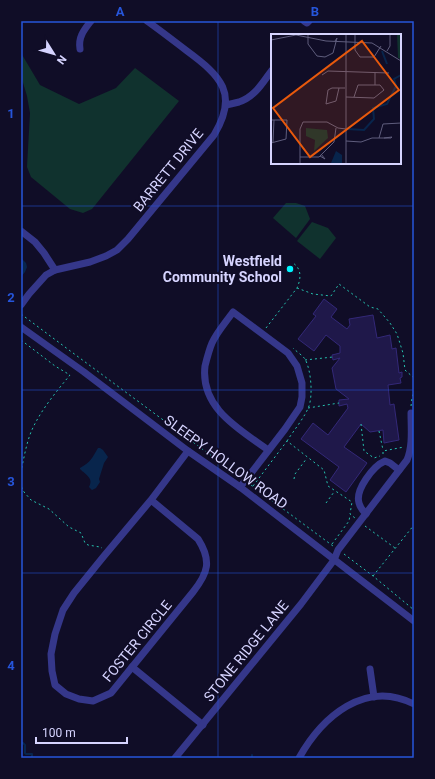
<svg xmlns="http://www.w3.org/2000/svg" width="435" height="779" viewBox="0 0 435 779" font-family="Roboto,sans-serif">
<style>
.green{fill:#10322e}
.water{fill:#08254c}
.lines{fill:none;stroke-linecap:round;stroke-linejoin:round}
.stream{stroke:#08254c;stroke-width:2}
.building{fill:#1f184a;stroke:#332878}
.path{stroke:#25c1ae;stroke-width:1;stroke-dasharray:2 3;stroke-linecap:butt}
.minor{stroke:#35378a;stroke-width:7}
.grid{fill:none;stroke:#2655da;stroke-width:1;stroke-opacity:0.55}
.poi-dot{fill:#00f5ff;stroke:#100d27;stroke-width:1.5}
.labels{text-anchor:middle;dominant-baseline:central;stroke-width:4;stroke-linejoin:round;paint-order:stroke}
.street-label{font-size:14px;fill:#d6d4ff;stroke:#100d27}
.poi-label{font-size:14px;font-weight:bold;fill:#d6d4ff;stroke:#100d27;text-anchor:end}
.inset-river{fill:none;stroke:#08254c;stroke-width:2}
.inset-road{fill:none;stroke:#5f5d7d;stroke-width:1}
.view{fill:#e8590c;fill-opacity:0.15;stroke:#e8590c;stroke-width:2}
.inset-edge{fill:none;stroke:#d6d4ff;stroke-width:2}
.neatline{fill:none;stroke:#2655da;stroke-width:1.5}
.grid-label{font-size:13px;text-anchor:middle;font-weight:bold;fill:#2655da}
</style>
<rect width="100%" height="100%" fill="#100d27"/>
<g class="green">
<path d="M21 53 40 85 79 104 116 88 135 68 179 101 92 209 83 213 70 209 31 177 27 167 30 113 27 96 21 76Z"/>
<path d="M286 203H296L305 206 310 219 296 238 273 218Z"/>
<path d="M312 222 328 228 336 238 320 259 297 241Z"/>
</g>
<g class="water">
<path d="M21 258 26 263 27 267 25 272 21 277Z"/>
<path d="M98 448H100L103 450 108 457 104 463 99 479 100 482 96 488 92 490 89 487C94 478 86 475 80 469V468C91 462 92 458 98 448Z"/>
</g>
<g class="lines">
<g class="stream">
<path d="M21 743H23L25 745V753L26 754H32V758"/>
<path d="M252 758V755"/>
</g>
</g>
<path class="building" d="M324 299 337 309 331 317 347 329 350 325 349 319 373 315 377 338 390 335 392 349 396 348 399 373 402 372V377L400 378 401 383 388 385 390 405 394 404 399 440 384 443 383 430 370 432 361 424 344 447 367 463 346 492 330 480 339 467 301 439 313 423 328 435 348 408 347 404 339 406V400L349 399 336 389 332 368 340 358 333 360 332 355 340 353V346L326 335 314 351 298 339 316 316 313 314Z"/>
<g class="lines">
<g class="path">
<path d="M297 288 313 294 331 296 339 284 370 307 378 309 390 323 397 334 403 353 405 370 414 378"/>
<path d="M21 314 69 350 240 477"/>
<path d="M266 328 297 288C301 279 302 269 293 263"/>
<path d="M21 340 55 366 70 375C56 392 40 411 31 432 26 445 24 458 21 471"/>
<path d="M305 360 333 357"/>
<path d="M411 406 412 398 414 392"/>
<path d="M308 408 339 403"/>
<path d="M361 424 364 451 374 458 380 456"/>
<path d="M379 431 383 450"/>
<path d="M287 441C294 430 305 417 309 406 313 394 311 370 305 359 302 355 297 352 293 348"/>
<path d="M383 454V451L404 447"/>
<path d="M294 479 295 474 307 458"/>
<path d="M21 482V486L24 492 31 500 49 509 69 527 81 533 85 543 88 545 100 547 102 548"/>
<path d="M251 485 333 546"/>
<path d="M253 486 287 441 324 470 328 486 352 502 350 514 355 518"/>
<path d="M326 503 334 492"/>
<path d="M365 526 395 548"/>
<path d="M332 544 349 521 350 515"/>
<path d="M344 554 373 576 414 610"/>
<path d="M373 576 414 525"/>
</g>
<g class="minor">
<path d="M304 21 307 23 309 21"/>
<path d="M80 49C78 37 84 30 91 21"/>
<path d="M226 105C231 104 235 103 239 102 255 97 263 82 272 70"/>
<path d="M21 231 35 242 44 253 55 270"/>
<path d="M21 305 29 294 46 275 55 270 90 262 106 256 117 250 128 239 214 135C239 94 221 76 187 51 174 41 161 31 147 21"/>
<path d="M21 327 84 372 188 451 240 487 414 621"/>
<path d="M240 487 245 481 285 429 300 407 302 397V383L297 366 288 353 233 312C226 322 217 332 212 343 209 350 207 358 205 366 200 408 239 429 268 450"/>
<path d="M151 500 198 539C212 561 208 573 193 592L111 693 93 701 79 699 66 694 55 685 52 671 51 654 55 634 63 610 74 593 104 556 151 500 188 451"/>
<path d="M366 514C363 511 360 507 359 503 355 490 373 466 385 461L390 463 399 470"/>
<path d="M132 667 203 725"/>
<path d="M370 669 374 697"/>
<path d="M175 758 301 604 334 560 338 550 407 460C413 446 411 428 411 413"/>
<path d="M299 758C322 717 365 679 414 704"/>
</g>
</g>
<path class="grid" d="M218 21V758M21 206H414M21 390H414M21 573H414"/>
<circle class="poi-dot" cx="290" cy="269" r="4"/>
<g class="labels">
<g class="street-label">
<text transform="translate(168 170) rotate(-51)">BARRETT DRIVE</text>
<text transform="translate(226 462) rotate(36)">SLEEPY HOLLOW ROAD</text>
<text transform="translate(137 641) rotate(-51)">FOSTER CIRCLE</text>
<text transform="translate(246 651) rotate(-51)">STONE RIDGE LANE</text>
</g>
<g class="poi-label">
<text x="282" y="261">Westfield<tspan x="282" dy="16">Community School</tspan></text>
</g>
</g>
<g transform="translate(271 34)">
<rect width="130" height="130" fill="#100d27"/>
<path d="M126 0H130V25L127 24ZM35 94 56 96 57 104 43 117 44 106 35 102Z" fill="#10322e"/>
<path d="M65 117 71 121V130L60 129Z" fill="#08254c"/>
<path class="inset-river" d="M111 17 116 30M76 95 93 96 103 85 102 74 116 70 125 52 123 45 130 41"/>
<path class="inset-road" d="M37 0V10L46 22 54 23 62 19 66 4 64 7M75 0V130M84 0V16L89 23H103L110 12M0 6 25 1 55 7 101 9 130 27M116 17 119 12V0M51 41 57 37 118 39M104 51V38M68 54 65 67 55 70 57 56 61 54H74M75 63 103 64 113 56 109 51H87L83 63M0 86H16L15 105 0 109M108 104 112 90 130 89M75 107 90 108 101 104H120L121 103 113 104M2 108 3 86M49 122 54 125 50 120M29 123H48L63 108 65 94M29 130V95L32 88H56L67 94 75 95"/>
<path class="view" d="M91 7 128 56 39 123 2 74Z"/>
<rect width="130" height="130" class="inset-edge"/>
</g>
<rect width="435" height="779" fill="none" stroke="#100d27" stroke-width="44"/>
<g transform="translate(54 54) rotate(127)" stroke="#100d27" stroke-width="3" paint-order="stroke">
<path d="M0-3L7 15L0 10L-7 15Z" fill="#d6d4ff"/>
<text y="-6" font-size="11" font-weight="bold" text-anchor="middle" fill="#d6d4ff">N</text>
</g>
<path d="M36 737v6h91v-6" fill="none" stroke="#d6d4ff" stroke-width="2"/>
<text x="42" y="737" font-size="12" fill="#d6d4ff" stroke="#100d27" stroke-width="3" paint-order="stroke">100 m</text>
<rect x="22" y="22" width="391" height="735" class="neatline"/>
<g class="grid-label">
<text x="120" y="16">A</text>
<text x="315" y="16">B</text>
<text x="11" y="118">1</text>
<text x="11" y="302">2</text>
<text x="11" y="486">3</text>
<text x="11" y="670">4</text>
</g>
</svg>
